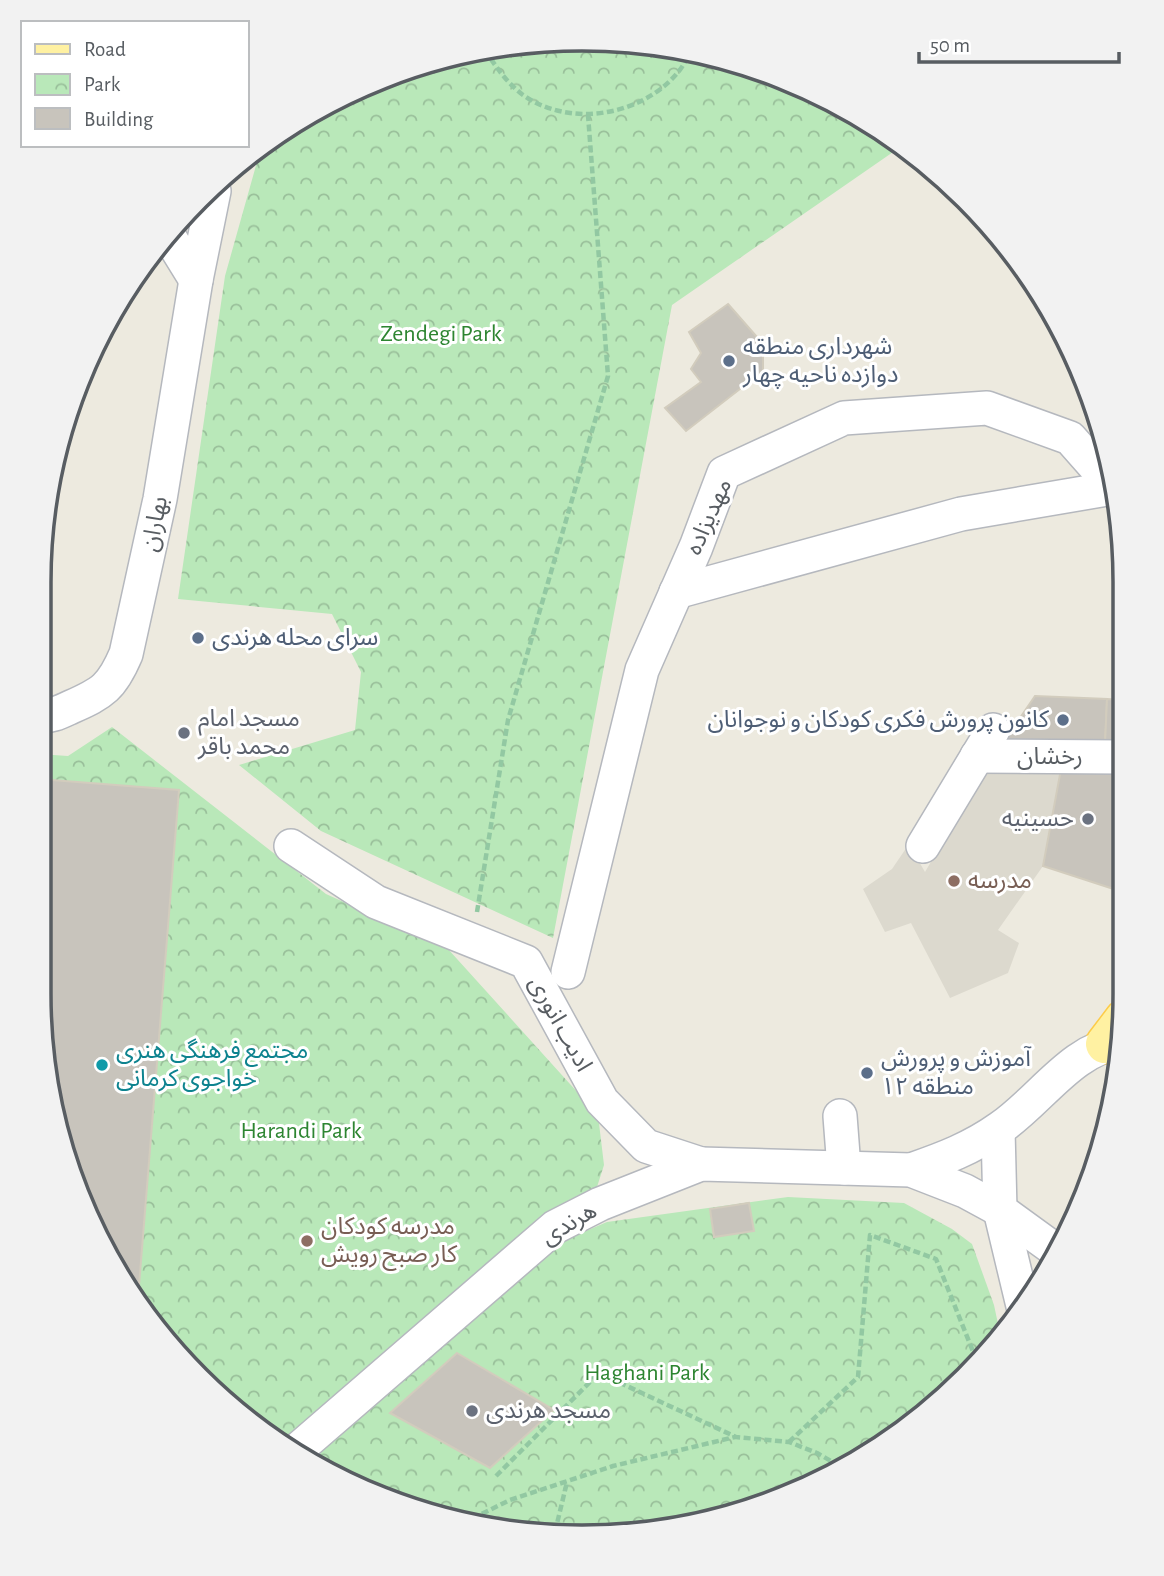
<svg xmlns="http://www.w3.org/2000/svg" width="1164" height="1576" viewBox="0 0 1164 1576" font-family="'Alegreya Sans','Noto Sans Arabic',sans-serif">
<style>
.education{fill:#dcd9ce}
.park{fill:url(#park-crowns)}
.building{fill:#c8c4bc;stroke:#d2ccbd;stroke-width:2}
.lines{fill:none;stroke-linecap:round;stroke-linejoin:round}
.minor-casing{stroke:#b5b8be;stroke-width:36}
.major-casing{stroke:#fdcc49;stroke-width:41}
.path{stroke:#92c8a2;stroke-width:4.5;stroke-dasharray:7 3.5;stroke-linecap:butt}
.minor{stroke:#fff;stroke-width:33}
.major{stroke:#fff1a2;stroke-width:38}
.service-dot{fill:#5c6f8a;stroke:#fff;stroke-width:2.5}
.worship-dot{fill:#6b7280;stroke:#fff;stroke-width:2.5}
.education-dot{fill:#8d6e63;stroke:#fff;stroke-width:2.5}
.culture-dot{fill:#0f9aa8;stroke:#fff;stroke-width:2.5}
.labels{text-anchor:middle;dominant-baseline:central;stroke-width:6;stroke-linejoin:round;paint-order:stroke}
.park-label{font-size:24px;fill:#2d8531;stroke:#fff}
.service-label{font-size:24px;fill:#4e5e75;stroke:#fff;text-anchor:start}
.street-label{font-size:24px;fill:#585d62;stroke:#fff}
.worship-label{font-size:24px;fill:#5b616d;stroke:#fff;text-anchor:start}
.education-label{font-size:24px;fill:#785e54;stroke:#fff;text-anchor:start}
.culture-label{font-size:24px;fill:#0d838f;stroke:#fff;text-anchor:start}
.rim{fill:none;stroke:#585d62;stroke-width:3.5}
</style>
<defs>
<pattern id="park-crowns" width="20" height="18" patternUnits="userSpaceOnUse" patternTransform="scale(1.75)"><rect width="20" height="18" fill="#b9e8b9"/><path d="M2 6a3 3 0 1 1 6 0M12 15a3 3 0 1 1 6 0" fill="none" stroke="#99bf9a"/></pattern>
</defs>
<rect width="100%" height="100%" fill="#edeadf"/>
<path class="education" d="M1061 769 1043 866 998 930 1019 943 1008 973 950 998 911 923 885 932 863 889 892 869 909 844 925 872 985 770Z"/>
<g class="park">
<path d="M547 40 653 43 757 67 854 112 900 144 896 150 672 305 553 938 321 831 239 765 355 730 361 672 332 614 178 599 225 276 262 144 342 94 442 57Z"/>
<path d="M112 727 326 894 448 949 598 1115 604 1165 597 1187 567 1202 285 1444 223 1402 112 1266 57 1135 39 994V754L68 756Z"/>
<path d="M788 1197 904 1203 952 1229 972 1244 994 1305 1001 1338 991 1352 913 1425 757 1509 618 1536 476 1527 341 1481 306 1458 534 1253 607 1222Z"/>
</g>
<g class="building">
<path d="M728 304 763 344V371L686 431 665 408 701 382 691 369 701 353 689 332Z"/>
<path d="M1035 696 1107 699 1105 744 1005 740Z"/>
<path d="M1107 699 1122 700V745L1105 744Z"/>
<path d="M1061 769 1123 771V892L1043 866Z"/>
<path d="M39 779 179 790 138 1298 112 1266 57 1135 38 994Z"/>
<path d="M749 1203 754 1231 714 1237 710 1209Z"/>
<path d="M457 1353 554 1410 490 1468 390 1413Z"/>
</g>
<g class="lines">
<g class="minor-casing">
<g id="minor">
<path d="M170 238 196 280"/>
<path d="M676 592 961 514 1113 488"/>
<path d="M39 716C51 717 60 712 71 707 103 693 112 687 126 654L160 499 196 280 214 191"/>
<path d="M977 756 1122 757"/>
<path d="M291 846 376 902 526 962 602 1101 646 1146 701 1164"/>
<path d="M923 846 993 730"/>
<path d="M568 972 642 670 696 547 724 473 844 418 987 408 1070 438 1115 489"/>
<path d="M840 1116 844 1168"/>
<path d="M998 1130 1000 1210 1023 1306"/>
<path d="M911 1170C943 1159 972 1148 1000 1128 1040 1101 1072 1048 1122 1042"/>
<path d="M296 1451 555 1227 600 1204 701 1164 911 1170 965 1191 1000 1210 1058 1252"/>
</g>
</g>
<g class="major-casing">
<path id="major" d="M1105 1044 1124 1019"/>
</g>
<g class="path">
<path d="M485 50C496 67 507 83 523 95 571 129 644 115 679 71 684 65 687 58 690 52"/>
<path d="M477 912 508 720 608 376 588 115"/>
<path d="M789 1442 858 1377 870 1235 936 1259 978 1364"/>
<path d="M496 1476 599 1373 736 1437 789 1442 817 1453 838 1465"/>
<path d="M463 1523 510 1500 613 1466 735 1437"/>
<path d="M555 1532 567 1482"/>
</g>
<use href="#minor" class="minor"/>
<use href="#major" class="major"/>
</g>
<g class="service-dot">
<circle cx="729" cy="361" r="7"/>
<circle cx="198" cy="638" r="7"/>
<circle cx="1063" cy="720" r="7"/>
<circle cx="867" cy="1073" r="7"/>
</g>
<g class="worship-dot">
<circle cx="184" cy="733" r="7"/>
<circle cx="1088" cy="819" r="7"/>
<circle cx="472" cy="1411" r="7"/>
</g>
<g class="education-dot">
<circle cx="954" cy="881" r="7"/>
<circle cx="307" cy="1241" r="7"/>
</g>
<circle class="culture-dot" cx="102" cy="1065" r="7"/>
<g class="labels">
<g class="park-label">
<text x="441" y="334">Zendegi Park</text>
<text x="301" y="1131">Harandi Park</text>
<text x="647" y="1373">Haghani Park</text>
</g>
<g class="service-label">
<text x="743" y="347">شهرداری منطقه<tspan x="743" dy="28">دوازده ناحیه چهار</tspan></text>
<text x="212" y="638">سرای محله هرندی</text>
<text x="1049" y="720" text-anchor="end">کانون پرورش فکری کودکان و نوجوانان</text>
<text x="881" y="1059">آموزش و پرورش<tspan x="881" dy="28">منطقه ۱۲</tspan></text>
</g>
<g class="street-label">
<text transform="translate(709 517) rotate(-66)">مهدیزاده</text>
<text transform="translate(155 524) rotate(-79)">بهاران</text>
<text x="1050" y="757">رخشان</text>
<text transform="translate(560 1024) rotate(61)">ادیب انوری</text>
<text transform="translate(569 1224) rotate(-31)">هرندی</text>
</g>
<g class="worship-label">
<text x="198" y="719">مسجد امام<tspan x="198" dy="28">محمد باقر</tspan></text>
<text x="1074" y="819" text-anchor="end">حسینیه</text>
<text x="486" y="1411">مسجد هرندی</text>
</g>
<g class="education-label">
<text x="968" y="881">مدرسه</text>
<text x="321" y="1227">مدرسه کودکان<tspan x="321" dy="28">کار صبح رویش</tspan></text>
</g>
<g class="culture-label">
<text x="116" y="1051">مجتمع فرهنگی هنری<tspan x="116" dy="28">خواجوی كرمانی</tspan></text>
</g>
</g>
<path d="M0 0H1164V1576H0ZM582 51H582A531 531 0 0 1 1113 582V994A531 531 0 0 1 582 1525H582A531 531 0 0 1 51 994V582A531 531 0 0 1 582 51Z" fill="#f2f2f2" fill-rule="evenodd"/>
<path class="rim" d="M582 51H582A531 531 0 0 1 1113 582V994A531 531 0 0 1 582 1525H582A531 531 0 0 1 51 994V582A531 531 0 0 1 582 51Z"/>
<rect x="21" y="21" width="228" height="126" fill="#ffffff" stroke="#bcbec0" stroke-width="2"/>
<rect x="35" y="44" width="35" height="10" fill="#fff1a2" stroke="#bcbec0" stroke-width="2"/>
<text x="84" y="56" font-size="21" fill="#585d62">Road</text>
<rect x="35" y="74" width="35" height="21" fill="url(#park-crowns)" stroke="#bcbec0" stroke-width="2"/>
<text x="84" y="91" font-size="21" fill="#585d62">Park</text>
<rect x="35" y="108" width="35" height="21" fill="#c8c4bc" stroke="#bcbec0" stroke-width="2"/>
<text x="84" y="126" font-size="21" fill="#585d62">Building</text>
<path d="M919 52v10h200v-10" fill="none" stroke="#585d62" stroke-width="3.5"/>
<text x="930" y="52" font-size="21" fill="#585d62" stroke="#ffffff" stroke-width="5" paint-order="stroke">50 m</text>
</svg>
